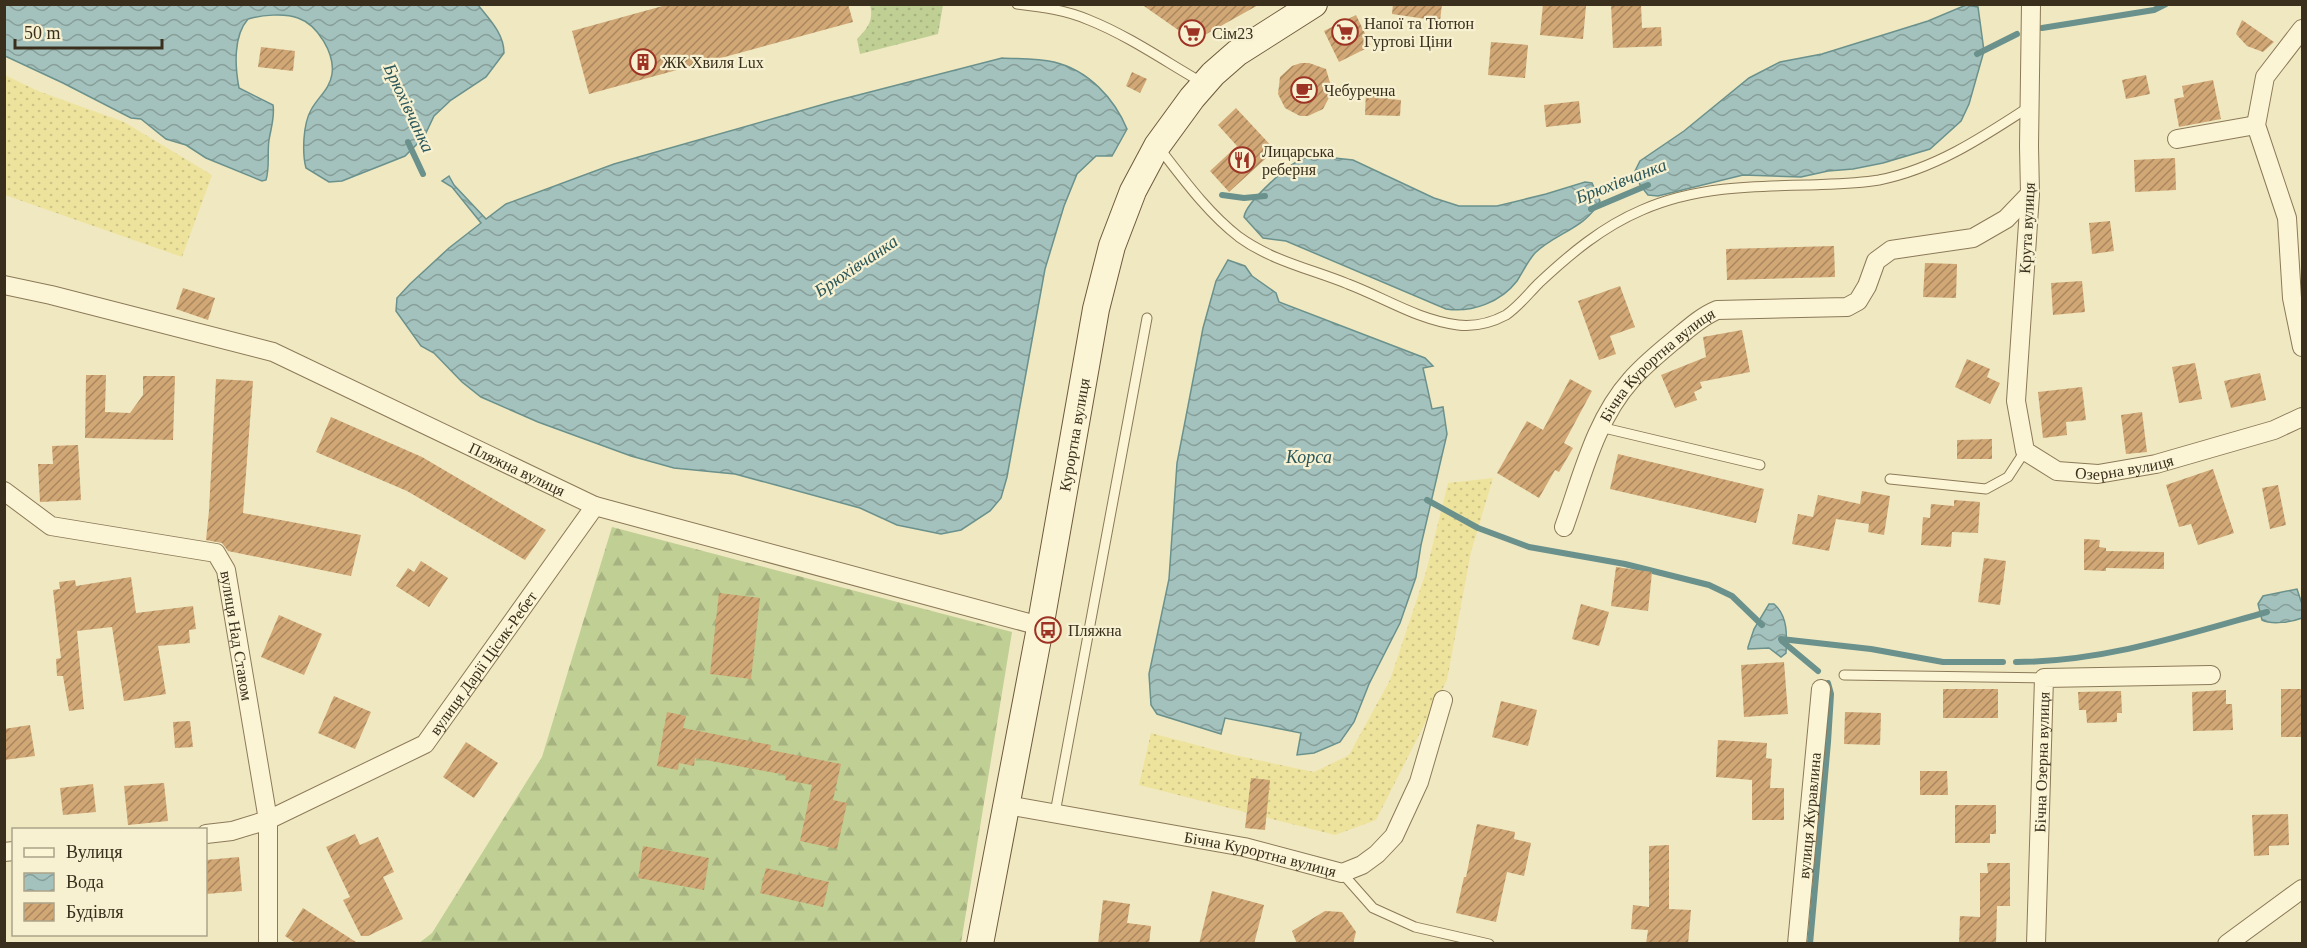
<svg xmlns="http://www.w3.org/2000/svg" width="2307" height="948" viewBox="0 0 2307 948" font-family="Georgia,serif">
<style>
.forest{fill:url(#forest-firs)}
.sand{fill:url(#sand-dots)}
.park{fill:url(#park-dots)}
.water{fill:url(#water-waves);stroke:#6a918c;stroke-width:1.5}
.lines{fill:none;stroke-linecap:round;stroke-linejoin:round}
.stream{stroke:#6a918c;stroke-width:6}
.building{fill:url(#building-hatch)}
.service-casing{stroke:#8b7a58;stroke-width:11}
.minor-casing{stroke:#8b7a58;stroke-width:20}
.secondary-casing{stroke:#6d5a3b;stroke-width:28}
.service{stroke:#fbf4d5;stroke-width:9}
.minor{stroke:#fbf4d5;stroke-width:18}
.secondary{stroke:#fbf4d5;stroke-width:26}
.labels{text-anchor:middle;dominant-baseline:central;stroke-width:4.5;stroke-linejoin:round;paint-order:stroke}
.poi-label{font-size:16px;fill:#3a2f1d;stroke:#f7f1d1;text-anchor:start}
.street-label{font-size:16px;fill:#3a2f1d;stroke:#f7f1d1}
.water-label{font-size:18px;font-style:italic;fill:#2b575a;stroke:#f7f1d1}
</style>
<defs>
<pattern id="forest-firs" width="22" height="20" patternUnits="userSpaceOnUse" patternTransform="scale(1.5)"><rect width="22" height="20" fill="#c0cf94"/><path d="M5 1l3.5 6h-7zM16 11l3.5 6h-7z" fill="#a6b27f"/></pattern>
<pattern id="sand-dots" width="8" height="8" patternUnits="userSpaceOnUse" patternTransform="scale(1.5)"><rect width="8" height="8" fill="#eee39d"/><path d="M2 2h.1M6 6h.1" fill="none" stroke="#cdc387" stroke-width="1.8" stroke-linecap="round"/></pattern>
<pattern id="park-dots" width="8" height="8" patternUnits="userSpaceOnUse" patternTransform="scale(1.5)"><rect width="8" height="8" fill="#c0cf94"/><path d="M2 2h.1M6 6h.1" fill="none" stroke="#a6b27f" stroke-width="1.8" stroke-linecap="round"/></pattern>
<pattern id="water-waves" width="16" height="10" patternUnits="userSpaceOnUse" patternTransform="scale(1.5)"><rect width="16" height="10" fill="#a4c2bd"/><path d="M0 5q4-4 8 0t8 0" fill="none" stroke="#879e99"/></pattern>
<pattern id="building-hatch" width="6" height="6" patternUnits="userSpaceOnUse" patternTransform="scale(1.5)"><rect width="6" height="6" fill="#d0a775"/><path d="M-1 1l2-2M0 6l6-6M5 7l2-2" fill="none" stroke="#aa885f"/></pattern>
</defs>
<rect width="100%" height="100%" fill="#f0e8c1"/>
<path class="forest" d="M612 527 1012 632 961 943 418 944 432 933 542 757Z"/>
<g class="sand">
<path d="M5 75 38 91 124 122 212 175 182 257 5 195Z"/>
<path d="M1493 478 1471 552 1447 680 1376 820 1335 835 1139 785 1151 733 1234 755 1314 772 1349 755 1390 680 1426 572 1448 483Z"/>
</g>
<path class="park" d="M870 5H943L938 34 860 54 857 39C868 28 874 20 870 5Z"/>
<g class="water">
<path d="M5 4 478 5C490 20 504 34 504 53L486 77 451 100 434 116 424 137 405 156 342 181 329 182 306 168C302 153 303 124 311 110 318 97 330 89 332 74 335 54 318 25 298 18 285 13 261 15 248 19 233 36 235 67 239 88L273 105C275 116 271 128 269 140 267 153 270 167 266 180L262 181 206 158 186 145 166 139 141 119 131 118 63 83 5 56Z"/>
<path d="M1966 5 1978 7 1984 51 1969 104 1961 121 1930 149 1883 163 1853 169 1828 171 1801 177 1743 175 1658 196 1648 195 1640 185 1635 171 1640 161 1684 131 1749 78 1780 62 1822 54 1928 21Z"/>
<path d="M1002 58C1019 59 1037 58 1054 62 1088 70 1114 98 1127 129L1112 156H1096L1077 174 1064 206 1045 269 1007 477 1001 498 990 511 961 530 941 534 897 525 860 508 735 474 674 468 631 456 538 422 481 397 462 382 434 353 421 346 396 311 397 298 410 284 449 248 481 223 452 187 442 181 449 176 454 185 486 219 506 204 614 164 835 101Z"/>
<path d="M1316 156 1353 160 1434 198 1459 206H1497L1546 194 1585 182 1592 183 1600 201C1585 229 1555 233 1535 253 1527 262 1523 272 1517 281 1501 302 1472 313 1446 309L1286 241 1263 238 1244 217C1246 202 1288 165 1302 159 1306 157 1312 157 1316 156Z"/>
<path d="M1228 260 1245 266 1252 276 1276 293 1279 302 1425 358 1433 366 1423 368 1432 409 1443 407 1447 434 1421 545 1416 577 1400 623 1369 684 1354 722 1340 742 1314 753 1297 755 1301 733 1225 718 1221 734 1157 714 1151 705 1149 674 1169 579 1177 463 1203 328 1216 281Z"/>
<path d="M2297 589 2302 604V618C2292 622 2272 625 2262 620L2258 604 2263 596Z"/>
<path d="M1769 604H1774C1788 616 1787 636 1786 653L1781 657 1769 648 1748 649V647L1754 629Z"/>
</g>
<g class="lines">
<g class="stream">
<path d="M2042 28 2154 10 2166 4"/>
<path d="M1977 54 2017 34"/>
<path d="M408 142 423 174"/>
<path d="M1222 195 1244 198 1265 196"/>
<path d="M1591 209 1648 185"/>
<path d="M1427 500 1478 528 1529 547 1625 564 1709 585 1732 596 1762 625"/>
<path d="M1781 639 1871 649 1943 662H2003"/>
<path d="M1782 641 1818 671"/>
<path d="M2016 662C2102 662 2185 635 2267 612"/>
<path d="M1810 944 1828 742 1831 694 1828 683"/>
</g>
</g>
<g class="building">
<path d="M670 4H848L853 22 589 94 572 31Z"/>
<path d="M1141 4H1260L1194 41Z"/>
<path d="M1393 4H1442L1440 21 1392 14Z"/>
<path d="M1543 4 1586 6 1583 39 1540 35Z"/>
<path d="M1611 4H1641L1642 28 1661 27 1662 46 1613 48Z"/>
<path d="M1356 15 1371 46 1339 62 1324 31Z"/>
<path d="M2242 20 2274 42 2263 52 2247 46 2236 34Z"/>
<path d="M1491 42 1528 45 1525 78 1488 75Z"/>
<path d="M261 47 295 51 293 71 258 67Z"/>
<path d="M1301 63H1309L1326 69 1331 86V94L1323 109 1308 116H1300L1285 108 1278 94 1280 77 1292 66Z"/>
<path d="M1132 72 1147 79 1140 93 1126 86Z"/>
<path d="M2146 75 2150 94 2126 99 2122 80Z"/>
<path d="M2213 80 2221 119 2179 127 2174 99 2184 97 2182 86Z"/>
<path d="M1366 90 1388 91V99L1401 100 1400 116 1365 115Z"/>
<path d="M1579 101 1581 123 1546 127 1544 105Z"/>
<path d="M1236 108 1275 150 1229 192 1210 171 1237 146 1218 125Z"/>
<path d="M2175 158 2176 190 2135 192 2134 160Z"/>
<path d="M2110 221 2114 251 2092 254 2089 223Z"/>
<path d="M1834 246 1835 277 1727 280 1726 249Z"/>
<path d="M1925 263 1957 264 1956 298 1923 297Z"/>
<path d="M2082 281 2085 312 2053 315 2051 283Z"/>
<path d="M1620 286 1635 327 1610 336 1616 354 1599 360 1578 301Z"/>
<path d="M183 288 215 298 208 320 176 309Z"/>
<path d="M1742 330 1750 372 1700 382 1702 388 1694 392 1697 400 1675 408 1661 375 1706 357 1703 337Z"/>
<path d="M1967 359 1990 369 1987 377 2000 383 1990 404 1955 387Z"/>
<path d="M2195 363 2202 399 2179 403 2172 367Z"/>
<path d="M2260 373 2266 400 2231 408 2224 381Z"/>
<path d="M86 375H106L105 412 130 413 143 395V376H175L173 440 85 438Z"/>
<path d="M216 379 253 381 243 513 361 535 351 576 228 551 222 543 206 540 209 511Z"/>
<path d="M1570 379 1592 391 1564 443 1573 448 1559 472 1555 470 1539 498 1497 473 1527 421 1543 430Z"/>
<path d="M2082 387 2086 420 2066 422 2067 435 2043 438 2038 392Z"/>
<path d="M2142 412 2147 452 2126 454 2121 415Z"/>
<path d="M331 417 422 457 546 530 525 560 407 491 316 452Z"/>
<path d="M1992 439V459H1957V440Z"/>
<path d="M78 445 81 500 40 502 38 464H53L52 446Z"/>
<path d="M1618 454 1764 489 1756 523 1610 489Z"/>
<path d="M2213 469 2234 533 2198 545 2191 524 2179 527 2166 485Z"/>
<path d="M2278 485 2286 525 2270 529 2262 488Z"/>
<path d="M1862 491 1890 496 1884 535 1868 532 1869 524 1836 519 1829 551 1792 544 1798 514 1813 517 1818 495 1860 504Z"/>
<path d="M1954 500 1980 502 1978 533 1952 532 1951 547 1921 545 1923 517 1930 518 1931 504 1954 506Z"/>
<path d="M2084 539 2100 540 2099 547 2106 548V551L2164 552V569L2106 568V571L2084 570Z"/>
<path d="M1984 558 2006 561 2000 605 1978 602Z"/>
<path d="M421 561 448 578 429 607 396 586 408 568 414 572Z"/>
<path d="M1616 567 1652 572 1648 611 1611 606Z"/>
<path d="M131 577 136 613 193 606 196 629 189 630 190 643 158 646 166 694 124 701 112 627 77 631 84 709 69 711 63 676H57L56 659 61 658 53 590 60 589 59 582 75 580 76 586Z"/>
<path d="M719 593 760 598 751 679 710 674Z"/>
<path d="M1581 604 1609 612 1599 646 1572 639Z"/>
<path d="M279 615 322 634 304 675 261 657Z"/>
<path d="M1784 662 1788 714 1744 717 1741 665Z"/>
<rect x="1943" y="689" width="55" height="29"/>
<path d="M2281 689H2302L2301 737H2281Z"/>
<path d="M2226 690V704H2232L2233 730 2193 731 2192 692Z"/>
<path d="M2121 691 2122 713H2117V722L2087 723 2086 710H2079L2078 692Z"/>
<path d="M334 696 371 712 355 749 318 733Z"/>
<path d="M1501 701 1537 710 1528 746 1492 737Z"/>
<path d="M667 712 686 716 683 728 771 745 770 750 841 764 833 800 847 803 837 849 800 841 812 785 785 780 786 775 695 758 694 766 679 763 678 770 657 766Z"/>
<path d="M1845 712 1881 713 1880 745 1844 744Z"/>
<path d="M190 721 193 747 175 748 173 722Z"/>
<path d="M30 725 35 756 4 760V729Z"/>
<path d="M1718 740 1767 743 1766 758 1772 759 1770 788H1784V820H1752V780L1716 777Z"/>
<path d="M466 742 498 763 474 798 443 777Z"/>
<path d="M1920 771H1947L1948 795H1920Z"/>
<path d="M1251 778 1270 780 1265 830 1245 828Z"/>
<path d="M164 783 168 821 128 825 124 786Z"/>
<path d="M93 784 96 812 63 815 60 788Z"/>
<path d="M1955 805H1996V834H1990V843H1955Z"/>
<path d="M2288 814 2289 845 2269 846V855L2254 856 2252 815Z"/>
<path d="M1477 824 1515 832 1514 839 1531 843 1524 876 1507 872 1496 922 1456 913 1464 877H1466Z"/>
<path d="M355 834 360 845 378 837 394 872 383 877 403 919 368 936H361L343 900 350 897 326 847Z"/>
<path d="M1669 845V909L1691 910 1688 944H1646L1648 930 1631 929 1633 905 1649 907V846Z"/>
<path d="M643 846 709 858 704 890 638 878Z"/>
<path d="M239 857 242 891 206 894V860Z"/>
<path d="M1987 863H2010V906H1997L1996 944H1959L1960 916 1980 917V873H1988Z"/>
<path d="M766 868 829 882 823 907 760 893Z"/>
<path d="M1212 891 1264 905 1254 944H1199Z"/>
<path d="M1103 900 1130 904 1127 923 1151 926 1149 944H1098Z"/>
<path d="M303 908 359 944H297L285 936Z"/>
<path d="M1325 911 1342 912 1356 932 1353 944H1297L1292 931Z"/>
</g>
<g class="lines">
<g class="service-casing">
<g id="service">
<path d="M1017 4C1042 7 1066 10 1089 20 1129 36 1166 62 1203 83"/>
<path d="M1160 149C1184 180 1208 213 1239 237 1272 261 1311 269 1348 284 1385 298 1418 320 1458 325 1476 327 1491 323 1506 315 1519 306 1528 294 1539 283 1570 254 1602 227 1642 210 1694 187 1751 186 1807 185 1831 184 1855 184 1879 180 1935 169 1983 137 2029 107"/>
<path d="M1600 427 1760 465"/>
<path d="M1890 479 1986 489 2008 477 2025 451"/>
<path d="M1844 675 2044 678"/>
<path d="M1055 813 1147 318"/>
<path d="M1342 873 1373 908 1415 927 1489 944"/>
</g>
</g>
<g class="minor-casing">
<g id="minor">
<path id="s1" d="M2031 4 2029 146 2030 194 2016 401 2025 451 2057 471 2098 474 2156 464 2274 430 2302 417"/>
<path d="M2302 29 2265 77 2256 125 2287 218 2292 298 2302 347"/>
<path d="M2177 139 2256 125"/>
<path id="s2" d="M4 285 51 295 273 352 595 506 1040 626"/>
<path id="s3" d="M4 491 51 526 216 553 226 570 268 820V944"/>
<path id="s4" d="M1564 527C1582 477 1595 420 1631 380 1643 366 1658 354 1672 342 1686 331 1700 317 1717 310L1847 307 1858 301 1867 286 1876 261 1891 250 1973 238 2006 219 2030 194"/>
<path id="s5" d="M1007 805 1244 847 1342 873 1362 865 1377 854 1394 836 1419 782 1443 700"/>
<path id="s6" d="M206 834 232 831 268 820 425 744 595 506"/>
<path d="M4 852 14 851"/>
<path id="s7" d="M1797 944 1821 689"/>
<path id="s8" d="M2036 944 2044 678 2211 675"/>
<path d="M2227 944 2302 889"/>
</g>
</g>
<g class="secondary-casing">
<g id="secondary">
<path id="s9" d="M980 944 1040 628 1096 309 1112 246 1133 191 1157 146 1192 98 1213 74 1237 53 1314 4"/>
</g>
</g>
<use href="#service" class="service"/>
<use href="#minor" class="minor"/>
<use href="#secondary" class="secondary"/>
</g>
<defs>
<g id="supermarket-ring" transform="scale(1.35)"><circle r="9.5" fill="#f7f1d1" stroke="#9d3324" stroke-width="1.5"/><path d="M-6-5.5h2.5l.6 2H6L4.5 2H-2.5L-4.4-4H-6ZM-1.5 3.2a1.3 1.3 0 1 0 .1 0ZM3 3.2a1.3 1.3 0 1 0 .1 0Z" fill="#9d3324"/></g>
<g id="building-ring" transform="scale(1.35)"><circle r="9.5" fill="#f7f1d1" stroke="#9d3324" stroke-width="1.5"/><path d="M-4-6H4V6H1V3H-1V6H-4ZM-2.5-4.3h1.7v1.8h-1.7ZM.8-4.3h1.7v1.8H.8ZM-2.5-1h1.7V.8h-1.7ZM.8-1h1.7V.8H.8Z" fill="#9d3324"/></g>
<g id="cafe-ring" transform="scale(1.35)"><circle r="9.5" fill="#f7f1d1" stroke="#9d3324" stroke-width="1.5"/><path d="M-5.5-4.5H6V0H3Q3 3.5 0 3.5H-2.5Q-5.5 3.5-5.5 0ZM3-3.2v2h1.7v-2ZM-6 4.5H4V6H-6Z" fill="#9d3324"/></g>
<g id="restaurant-ring" transform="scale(1.35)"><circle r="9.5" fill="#f7f1d1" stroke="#9d3324" stroke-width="1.5"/><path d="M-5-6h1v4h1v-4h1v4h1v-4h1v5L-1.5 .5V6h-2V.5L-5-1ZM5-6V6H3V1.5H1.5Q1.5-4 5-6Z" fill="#9d3324"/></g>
<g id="bus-ring" transform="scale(1.35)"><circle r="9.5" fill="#f7f1d1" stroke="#9d3324" stroke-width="1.5"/><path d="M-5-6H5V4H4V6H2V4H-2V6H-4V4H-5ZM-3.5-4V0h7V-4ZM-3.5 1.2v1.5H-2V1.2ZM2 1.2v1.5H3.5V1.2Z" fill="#9d3324"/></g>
</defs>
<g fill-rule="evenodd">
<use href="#supermarket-ring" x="1345" y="32"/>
<use href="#supermarket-ring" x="1192" y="33"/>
<use href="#building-ring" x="643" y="62"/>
<use href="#cafe-ring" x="1304" y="90"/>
<use href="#restaurant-ring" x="1242" y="160"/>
<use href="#bus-ring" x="1048" y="630"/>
</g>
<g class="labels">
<g class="poi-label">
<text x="1364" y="23">Напої та Тютюн<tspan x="1364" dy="18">Гуртові Ціни</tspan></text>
<text x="1212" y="33">Сім23</text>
<text x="662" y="62">ЖК Хвиля Lux</text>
<text x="1324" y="90">Чебуречна</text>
<text x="1262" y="151">Лицарська<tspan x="1262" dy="18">реберня</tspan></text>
<text x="1068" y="630">Пляжна</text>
</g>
<g class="street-label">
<text transform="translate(2027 228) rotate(-87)">Крута вулиця</text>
<text stroke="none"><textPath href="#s4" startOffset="192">Бічна Курортна вулиця</textPath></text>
<text stroke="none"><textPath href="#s9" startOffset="518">Курортна вулиця</textPath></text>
<text stroke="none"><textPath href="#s1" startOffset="554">Озерна вулиця</textPath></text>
<text stroke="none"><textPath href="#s2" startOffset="548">Пляжна вулиця</textPath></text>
<text stroke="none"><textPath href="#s3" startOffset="312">вулиця Над Ставом</textPath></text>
<text stroke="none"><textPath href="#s6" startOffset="338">вулиця Дарії Цісик-Ребет</textPath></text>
<text stroke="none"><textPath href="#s8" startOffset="182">Бічна Озерна вулиця</textPath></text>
<text stroke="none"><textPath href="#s7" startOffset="129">вулиця Журавлина</textPath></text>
<text stroke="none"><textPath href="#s5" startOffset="258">Бічна Курортна вулиця</textPath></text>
</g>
<g class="water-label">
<text transform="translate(409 108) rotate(65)">Брюхівчанка</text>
<text transform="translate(1621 181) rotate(-21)">Брюхівчанка</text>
<text transform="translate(856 266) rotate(-34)">Брюхівчанка</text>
<text x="1309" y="457">Корса</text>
</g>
</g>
<rect width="2307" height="948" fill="none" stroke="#3a2f1d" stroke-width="12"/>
<rect x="12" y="828" width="195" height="108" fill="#f7f1d1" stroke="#aba389" stroke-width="1.5"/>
<rect x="24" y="848" width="30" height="9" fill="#fbf4d5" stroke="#aba389" stroke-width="1.5"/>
<text x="66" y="858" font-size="18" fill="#3a2f1d">Вулиця</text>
<rect x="24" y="873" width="30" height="18" fill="url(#water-waves)" stroke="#aba389" stroke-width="1.5"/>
<text x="66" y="888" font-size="18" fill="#3a2f1d">Вода</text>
<rect x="24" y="903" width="30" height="18" fill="url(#building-hatch)" stroke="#aba389" stroke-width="1.5"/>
<text x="66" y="918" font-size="18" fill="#3a2f1d">Будівля</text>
<path d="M15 39v9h147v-9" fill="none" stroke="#3a2f1d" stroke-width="3"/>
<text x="24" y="39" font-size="18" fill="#3a2f1d" stroke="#f7f1d1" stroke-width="4.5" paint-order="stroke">50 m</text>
</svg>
